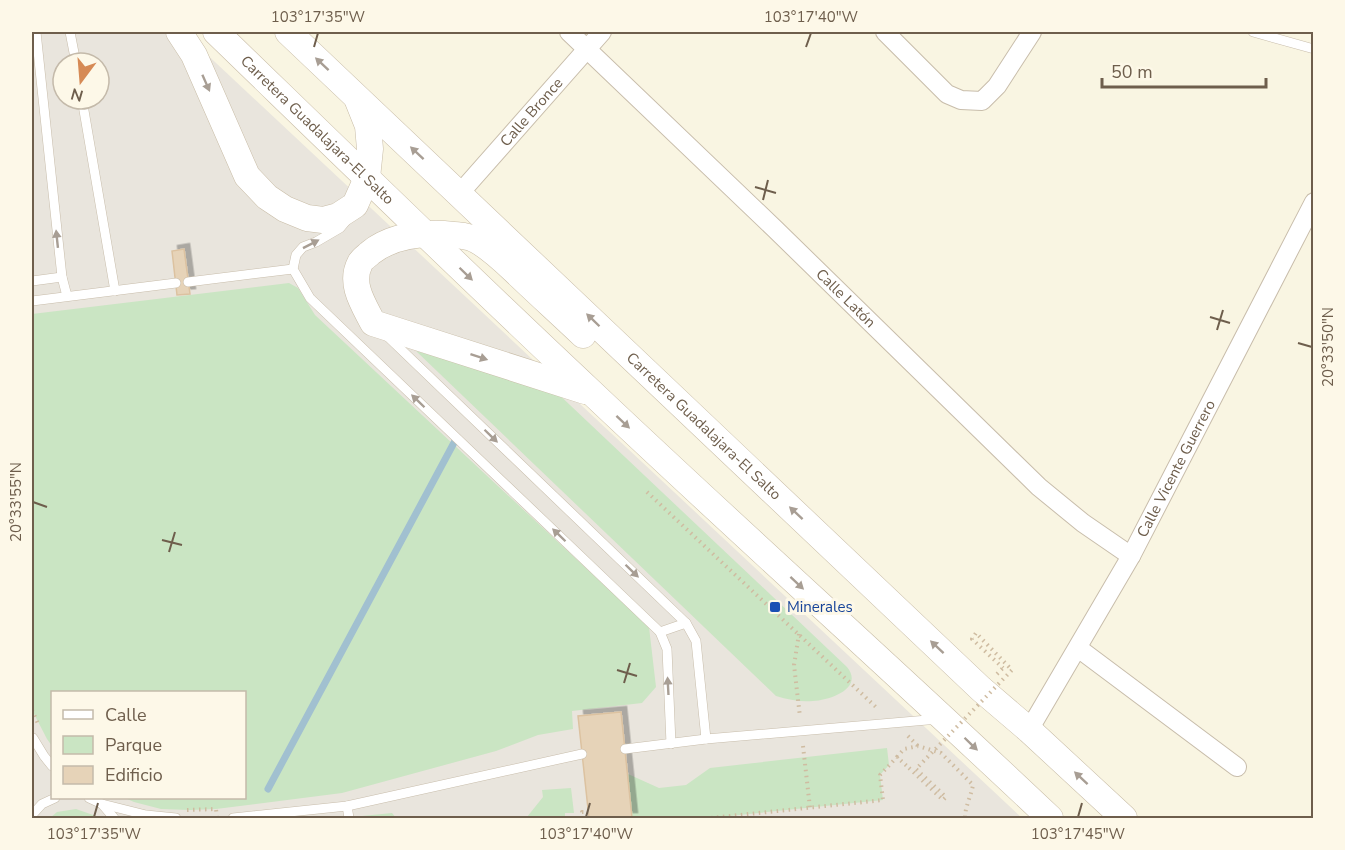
<svg xmlns="http://www.w3.org/2000/svg" width="1345" height="850" viewBox="0 0 1345 850" font-family="'Nunito Sans',sans-serif">
<style>
.industrial{fill:#e9e5dd;fill-rule:evenodd}
.green{fill:#cae5c3}
.lines{fill:none;stroke-linecap:round;stroke-linejoin:round}
.stream{stroke:#a1c0d0;stroke-width:7}
.building{fill:#e6d3b8;stroke:#dcc2a0;stroke-width:1.5;filter:url(#shadow)}
.service-casing{stroke:#c8bdab;stroke-width:10}
.minor-casing{stroke:#c8bdab;stroke-width:20}
.secondary-casing{stroke:#c8bca6;stroke-width:27}
.path{stroke:#cfbca1;stroke-width:4;stroke-dasharray:1.5 4.5;stroke-linecap:butt}
.service{stroke:#fff;stroke-width:9}
.minor{stroke:#fff;stroke-width:18}
.secondary{stroke:#fff;stroke-width:26}
.path-bridge{stroke:#cfbca1;stroke-width:4;stroke-dasharray:1.5 4.5;stroke-linecap:butt}
.oneway{fill:#a89e94}
.ticks{fill:none;stroke:#6e5e4c;stroke-width:2}
.transit-dot{fill:#1a4fb4;stroke:#fdf8e8;stroke-width:2}
.labels{text-anchor:middle;dominant-baseline:central;stroke-width:6;stroke-linejoin:round;paint-order:stroke}
.street-label{font-size:15px;fill:#6e5e4c;stroke:#fdf8e8}
.transit-label{font-size:15px;fill:#164399;stroke:#fdf8e8;text-anchor:start}
.neatline{fill:none;stroke:#6e5e4c;stroke-width:2}
.ticks-label{font-size:15px;text-anchor:middle;fill:#6e5e4c}
</style>
<defs>
<filter id="shadow"><feDropShadow dx="5.5" dy="-5.5" stdDeviation="0" flood-color="#0004"/></filter>
</defs>
<rect width="100%" height="100%" fill="#f9f5e2"/>
<path class="industrial" d="M32 32H183L1022 818H32ZM63 63H99V99H63ZM52 692H244V798H52Z"/>
<g class="green">
<path d="M289 283 298 288 315 315 649 627 656 687 642 703 572 711 573 729 538 735 496 751 342 793 216 809 190 810 161 809 134 802 125 798H244V692H52V746L47 739 32 710V314Z"/>
<path d="M416 351 552 388 847 667C864 688 831 700 813 701 800 702 789 700 776 696Z"/>
<path d="M887 748 889 765 880 775 883 800 710 818H632L628 774 659 788 686 785 710 768Z"/>
<path d="M571 788 574 813H565V818H507L527 817 543 797 542 790Z"/>
<path d="M76 809 93 815 96 818H50L57 812Z"/>
<path d="M392 813 396 818H342Z"/>
</g>
<g class="lines">
<path class="stream" d="M268 789 456 439"/>
</g>
<g class="building">
<path d="M184 249 190 294 177 295 172 251Z"/>
<path d="M621 712 632 818H589L578 716Z"/>
</g>
<g class="lines">
<g class="service-casing">
<g id="service">
<path d="M36 32 62 277 67 296"/>
<path d="M70 32 76 63"/>
<path d="M1253 32 1314 49"/>
<path d="M82 99 115 291"/>
<path d="M345 222 340 228 316 242 303 247 296 255 293 269 310 298 660 632 667 649 671 744"/>
<path d="M32 281 62 277"/>
<path d="M188 282 293 269"/>
<path d="M32 301 176 283"/>
<path d="M386 335 686 623 696 641 706 739"/>
<path d="M660 632 686 623"/>
<path d="M32 738H33L44 756 52 766"/>
<path d="M625 749 706 739 939 719"/>
<path d="M89 798 102 804 114 818"/>
<path d="M102 804 146 815 176 818"/>
<path d="M347 806 349 818"/>
<path d="M32 815 42 804 55 798"/>
<path d="M233 818 347 806 582 754"/>
</g>
</g>
<g class="minor-casing">
<g id="minor">
<path id="s1" d="M569 32 775 229 1039 487 1083 523 1131 556"/>
<path d="M885 32 947 94 961 100 982 101 997 86 1032 32"/>
<path id="s2" d="M460 193 602 32"/>
<path d="M1078 648 1237 767"/>
<path id="s3" d="M1029 730 1131 556 1314 202"/>
</g>
</g>
<g class="secondary-casing">
<g id="secondary">
<path d="M179 32 194 55 247 176 267 197 285 209 307 218 323 220 338 216 355 205 367 178 370 149 368 126 358 101"/>
<path id="s4" d="M216 32C340 152 464 273 590 391 742 535 898 674 1050 818"/>
<path id="s5" d="M288 32 981 689 1029 730 1124 818"/>
<path d="M583 335C563 316 542 297 522 278 508 265 493 249 476 240 466 235 456 235 444 234 419 233 391 236 370 253 367 256 362 259 360 263 349 284 364 305 373 323L585 391"/>
</g>
</g>
<g class="path">
<path d="M647 492 878 709"/>
<path d="M799 634 794 665 800 717"/>
<path d="M997 674 1003 668"/>
<path d="M32 710 39 726"/>
<path d="M908 736 918 746"/>
<path d="M803 746 810 808"/>
<path d="M897 757 904 749 918 746 941 753 973 785C971 796 965 807 965 818"/>
<path d="M187 810 216 809 217 818"/>
<path d="M583 818 582 812H589"/>
<path d="M711 818 883 800 880 775 897 757 909 768"/>
</g>
<use href="#service" class="service"/>
<use href="#minor" class="minor"/>
<use href="#secondary" class="secondary"/>
<path class="path-bridge" d="M909 768 943 800 946 797 916 769 1012 670 976 633 972 639 1003 668"/>
</g>
<defs><path id="oneway-solid" d="M-6-.8H1V-3.2L6.5 0L1 3.2V.8H-6Z" transform="scale(1.5)"/></defs>
<g class="oneway">
<use href="#oneway-solid" transform="translate(322 64) rotate(-137)"/>
<use href="#oneway-solid" transform="translate(206 83) rotate(66)"/>
<use href="#oneway-solid" transform="translate(417 153) rotate(-137)"/>
<use href="#oneway-solid" transform="translate(57 239) rotate(-96)"/>
<use href="#oneway-solid" transform="translate(311 244) rotate(-27)"/>
<use href="#oneway-solid" transform="translate(466 274) rotate(44)"/>
<use href="#oneway-solid" transform="translate(593 320) rotate(-136)"/>
<use href="#oneway-solid" transform="translate(479 357) rotate(18)"/>
<use href="#oneway-solid" transform="translate(418 401) rotate(-136)"/>
<use href="#oneway-solid" transform="translate(623 422) rotate(43)"/>
<use href="#oneway-solid" transform="translate(491 436) rotate(44)"/>
<use href="#oneway-solid" transform="translate(796 513) rotate(-137)"/>
<use href="#oneway-solid" transform="translate(559 535) rotate(-136)"/>
<use href="#oneway-solid" transform="translate(632 571) rotate(44)"/>
<use href="#oneway-solid" transform="translate(797 583) rotate(43)"/>
<use href="#oneway-solid" transform="translate(937 647) rotate(-137)"/>
<use href="#oneway-solid" transform="translate(668 686) rotate(-93)"/>
<use href="#oneway-solid" transform="translate(971 744) rotate(44)"/>
<use href="#oneway-solid" transform="translate(1081 778) rotate(-137)"/>
</g>
<path class="ticks" d="M314 47 318 33M806 47 811 33M755 187 776 193M763 200 768 180M1210 317 1230 323M1217 330 1223 310M1298 343 1312 347M33 502 47 507M162 540 182 545M169 552 175 532M617 670 637 676M624 683 630 663M94 817 98 803M586 817 590 803M1078 817 1082 803"/>
<rect class="transit-dot" x="769" y="601" width="12" height="12" rx="3"/>
<g class="labels">
<g class="street-label">
<text stroke="none"><textPath href="#s2" startOffset="108">Calle Bronce</textPath></text>
<text stroke="none"><textPath href="#s4" startOffset="141">Carretera Guadalajara-El Salto</textPath></text>
<text stroke="none"><textPath href="#s1" startOffset="384">Calle Latón</textPath></text>
<text stroke="none"><textPath href="#s5" startOffset="573">Carretera Guadalajara-El Salto</textPath></text>
<text stroke="none"><textPath href="#s3" startOffset="300">Calle Vicente Guerrero</textPath></text>
</g>
<g class="transit-label">
<text x="787" y="607">Minerales</text>
</g>
</g>
<rect width="1345" height="850" fill="none" stroke="#fdf8e8" stroke-width="66"/>
<rect x="51" y="691" width="195" height="108" fill="#fdf8e8" stroke="#c4baaa" stroke-width="1.5"/>
<rect x="63" y="710" width="30" height="9" fill="#ffffff" stroke="#c4baaa" stroke-width="1.5"/>
<text x="105" y="721" font-size="18" fill="#6e5e4c">Calle</text>
<rect x="63" y="736" width="30" height="18" fill="#cae5c3" stroke="#c4baaa" stroke-width="1.5"/>
<text x="105" y="751" font-size="18" fill="#6e5e4c">Parque</text>
<rect x="63" y="766" width="30" height="18" fill="#e6d3b8" stroke="#c4baaa" stroke-width="1.5"/>
<text x="105" y="781" font-size="18" fill="#6e5e4c">Edificio</text>
<g transform="translate(81 81) rotate(196)"><circle r="28" fill="#fdf8e8" stroke="#c4baaa" stroke-width="1.5"/>
<path d="M0-4.5L10 22L0 15L-10 22Z" fill="#d68a55"/>
<text y="-9" font-size="16" font-weight="bold" text-anchor="middle" fill="#6e5e4c">N</text>
</g>
<path d="M1102 78v9h164v-9" fill="none" stroke="#6e5e4c" stroke-width="3"/>
<text x="1111" y="78" font-size="18" fill="#6e5e4c" stroke="#fdf8e8" stroke-width="4.5" paint-order="stroke">50 m</text>
<rect x="33" y="33" width="1279" height="784" class="neatline"/>
<g class="ticks-label">
<text x="318" y="22">103°17'35"W</text>
<text x="811" y="22">103°17'40"W</text>
<text transform="translate(1328 347) rotate(-90)" y="5">20°33'50"N</text>
<text transform="translate(16 502) rotate(-90)" y="5">20°33'55"N</text>
<text x="94" y="839">103°17'35"W</text>
<text x="586" y="839">103°17'40"W</text>
<text x="1078" y="839">103°17'45"W</text>
</g>
</svg>
